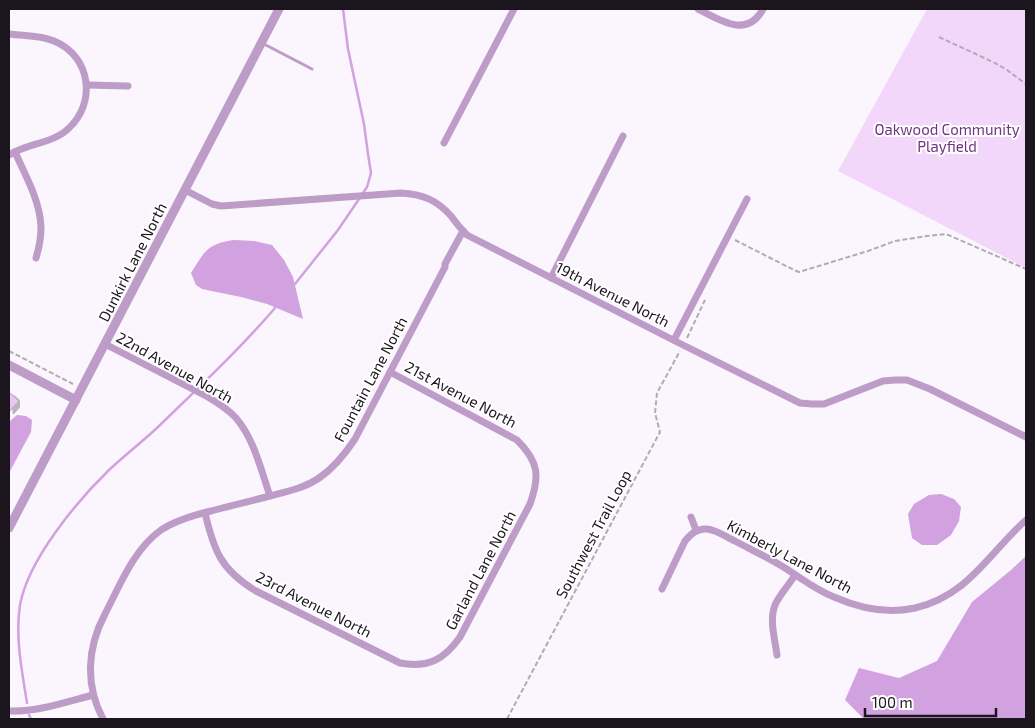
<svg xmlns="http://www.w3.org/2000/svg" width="1035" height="728" viewBox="0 0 1035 728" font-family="'Exo 2',sans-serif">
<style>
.green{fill:#f3d7fb}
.water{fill:#d2a1e0}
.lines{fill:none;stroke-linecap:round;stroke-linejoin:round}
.stream{stroke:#d2a1e0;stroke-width:2.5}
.building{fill:#ecc4f7;stroke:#a99aad;filter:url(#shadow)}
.path{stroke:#b1abb3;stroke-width:2;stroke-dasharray:5 2.5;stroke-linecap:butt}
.service{stroke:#be9cc8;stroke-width:3}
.minor{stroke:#be9cc8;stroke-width:7}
.tertiary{stroke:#be9cc8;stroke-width:9}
.labels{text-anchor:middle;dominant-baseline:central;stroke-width:4;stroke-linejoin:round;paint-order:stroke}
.park-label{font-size:15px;fill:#6f3580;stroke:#fff}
.street-label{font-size:15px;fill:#1b151d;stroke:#fff}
</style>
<defs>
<filter id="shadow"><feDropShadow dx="4" dy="2.5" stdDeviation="0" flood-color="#0004"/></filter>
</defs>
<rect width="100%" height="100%" fill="#fbf5fd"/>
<path class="green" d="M927 9H1026V268L838 171Z"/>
<g class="water">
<path d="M234 240 254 241 272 245 284 260 293 277 303 319 267 304 241 297 202 289 196 285 191 273C205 251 207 244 234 240Z"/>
<path d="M17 415 26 416 32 420 31 432 9 473V422Z"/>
<path d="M941 494 954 499 961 507 959 521 951 535 937 545H922L912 538 908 514 914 504 929 495Z"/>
<path d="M1026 556V719H864L845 700 859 668 899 678 937 661 972 602 1011 570Z"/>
</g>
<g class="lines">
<g class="stream">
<path d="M295 284 338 230 357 202 367 187 371 173 368 154 364 124 348 49 343 9"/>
<path d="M27 703C22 671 15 637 20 605 28 560 77 501 109 470 125 455 142 442 158 427 198 388 239 350 275 308"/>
<path d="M29 715 31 719"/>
</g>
</g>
<path class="building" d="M10 393 19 401 9 412V394Z"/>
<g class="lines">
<g class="path">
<path d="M939 37 993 62 1007 70 1026 84"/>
<path d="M735 240 794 270 799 272 868 251 895 241 927 236 946 234 1026 269"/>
<path d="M687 338 705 300"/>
<path d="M9 351 73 384"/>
<path d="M507 719 660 432 655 413 657 393 680 351"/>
</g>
<path class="service" d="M262 43 312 69"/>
<g class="minor">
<path d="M698 9C720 20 747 39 763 9"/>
<path d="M9 34C24 36 40 35 54 41 91 56 97 103 68 129 52 144 27 143 9 155"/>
<path d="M87 85 128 86"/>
<path d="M444 143 514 9"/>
<path d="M15 152C25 175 40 200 41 227 41 237 39 248 36 258"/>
<path d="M185 190 212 204 221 206 401 193C422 194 437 200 451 216 456 223 461 229 467 235L683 345 800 403 812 404H824L883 381 895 380H907L930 389 1026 437"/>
<path d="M551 278 623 136"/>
<path d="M674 340 747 199"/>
<path d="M105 344 208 397C218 403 228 409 236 418 254 439 261 470 270 496"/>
<path d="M205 513C214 551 221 570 256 591L400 663C428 668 444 660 460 637L530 504C540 476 539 462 517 440L390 372"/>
<path d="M691 517 696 530"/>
<path d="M662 589 685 541C691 534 697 528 707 529 717 530 726 537 735 541 752 550 769 558 785 568 801 578 816 590 834 597 859 608 888 614 915 608 968 596 989 553 1026 520"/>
<path d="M777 655C775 639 769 620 775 605 780 594 789 585 795 575"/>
<path d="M9 711C37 712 66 702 93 695"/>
<path d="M103 719C85 685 87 648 105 614 120 585 134 549 161 530 176 520 194 515 211 511 229 506 247 502 266 497 284 492 303 489 319 478 334 468 345 454 355 439L445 267V264L463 231"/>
</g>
<g class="tertiary">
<path d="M9 365 76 400"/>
<path d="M9 528 279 9"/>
</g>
</g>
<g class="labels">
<g class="park-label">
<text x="947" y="129">Oakwood Community<tspan x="947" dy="17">Playfield</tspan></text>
</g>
<g class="street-label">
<text transform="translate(132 262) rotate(-63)">Dunkirk Lane North</text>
<text transform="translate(613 294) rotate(27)">19th Avenue North</text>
<text transform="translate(175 367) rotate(29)">22nd Avenue North</text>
<text transform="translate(370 379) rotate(-62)">Fountain Lane North</text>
<text transform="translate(461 394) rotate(28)">21st Avenue North</text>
<text transform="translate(593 534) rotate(-62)">Southwest Trail Loop</text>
<text transform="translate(790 556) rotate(28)">Kimberly Lane North</text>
<text transform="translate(480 570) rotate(-62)">Garland Lane North</text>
<text transform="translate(314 604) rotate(27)">23rd Avenue North</text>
</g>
</g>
<rect width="1035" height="728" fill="none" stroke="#1b151d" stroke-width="20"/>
<path d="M865 708v8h131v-8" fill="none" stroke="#1b151d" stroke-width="2.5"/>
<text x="872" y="708" font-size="15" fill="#1b151d" stroke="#ffffff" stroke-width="4" paint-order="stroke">100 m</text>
</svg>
